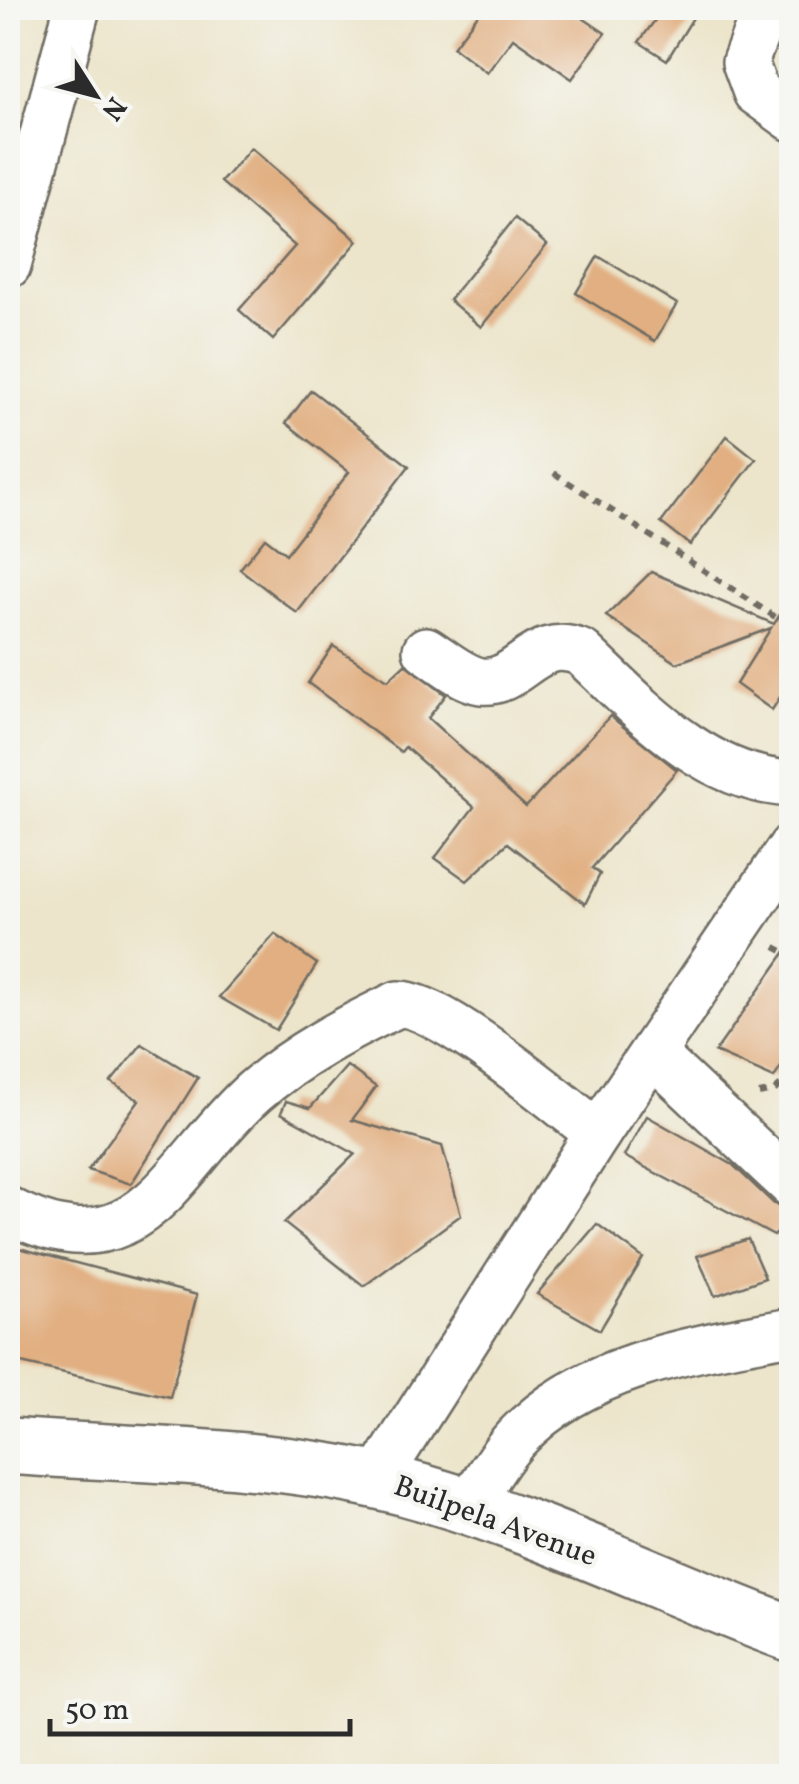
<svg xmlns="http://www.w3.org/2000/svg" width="799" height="1784" viewBox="0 0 799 1784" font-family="Vollkorn,serif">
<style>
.building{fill:#e1af81}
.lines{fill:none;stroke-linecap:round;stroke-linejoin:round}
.street-casing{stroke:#6f6c63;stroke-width:50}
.secondary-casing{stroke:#6f6c63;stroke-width:60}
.path{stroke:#6f6c63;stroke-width:6;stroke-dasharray:8 8;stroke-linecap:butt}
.street{stroke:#fff;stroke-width:45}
.secondary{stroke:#fff;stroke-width:55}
.labels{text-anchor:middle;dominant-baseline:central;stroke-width:9;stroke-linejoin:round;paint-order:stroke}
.street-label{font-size:30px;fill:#2b2b2b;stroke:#f6f6f2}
</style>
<rect width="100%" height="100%" fill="#f6f6f2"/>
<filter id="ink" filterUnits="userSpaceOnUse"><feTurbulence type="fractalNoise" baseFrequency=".01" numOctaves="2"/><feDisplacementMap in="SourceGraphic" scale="20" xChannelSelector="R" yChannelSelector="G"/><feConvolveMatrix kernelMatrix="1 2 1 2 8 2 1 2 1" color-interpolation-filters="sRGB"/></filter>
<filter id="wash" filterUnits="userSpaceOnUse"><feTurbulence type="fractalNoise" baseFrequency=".0048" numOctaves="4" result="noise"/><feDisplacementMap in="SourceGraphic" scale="40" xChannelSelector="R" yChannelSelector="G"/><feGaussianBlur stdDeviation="2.25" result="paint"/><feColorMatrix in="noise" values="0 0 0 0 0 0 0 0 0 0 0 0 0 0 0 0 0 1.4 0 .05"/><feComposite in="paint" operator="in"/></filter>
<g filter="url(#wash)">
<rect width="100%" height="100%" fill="#ece5cb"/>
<g id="blocks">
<g class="building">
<path d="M469 8H568L605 33 572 79 513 38 487 73 453 47 478 14Z"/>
<path d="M664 8H699L667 60 639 42Z"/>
<path d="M251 148 358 241 273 340 239 310 295 246 221 182Z"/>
<path d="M515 218 547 245 481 327 449 300Z"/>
<path d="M598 256 677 304 655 341 576 293Z"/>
<path d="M311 390 409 466 297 613 240 569 265 538 286 554 349 472 286 423Z"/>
<path d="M727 436 756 459 690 545 661 523Z"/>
<path d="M651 572 774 624 792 596V678L772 710 736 684 771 628 677 663 606 616Z"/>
<path d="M333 646 388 680 405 664 446 695 428 718 526 807 610 716 677 770 592 868 600 874 585 904 508 843 467 881 435 858 474 807 405 747 401 752 308 683Z"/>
<path d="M275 934 317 964 276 1030 219 997Z"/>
<path d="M792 943V1050L774 1078 715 1052Z"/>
<path d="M142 1044 198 1078 131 1184 88 1170 139 1100 111 1082Z"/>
<path d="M347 1066 376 1087 352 1120 442 1146 461 1215 364 1286 284 1223 355 1154 281 1113 286 1101 310 1108Z"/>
<path d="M647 1116 733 1165 774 1204 792 1210V1217L774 1236 624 1156Z"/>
<path d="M597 1224 643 1258 600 1330 537 1294Z"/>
<path d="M748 1239 765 1278 715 1296 697 1256Z"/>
<path d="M19 1248 197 1295 170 1397 8 1360V1299Z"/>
</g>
</g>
</g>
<g filter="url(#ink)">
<use href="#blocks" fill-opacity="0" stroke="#6f6c63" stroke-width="2.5"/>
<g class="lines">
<g class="street-casing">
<g id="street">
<path d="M766 8 745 62 756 92 792 118"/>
<path d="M8 265 77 8"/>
<path d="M426 650C442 660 462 678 481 681 519 686 535 632 582 653 641 709 705 780 792 784"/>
<path d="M653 1054 792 1185"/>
<path d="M8 1210C141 1279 171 1166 254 1092 296 1055 348 1028 398 1004 440 1002 559 1104 598 1133"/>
<path d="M376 1481 598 1133 792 846"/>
<path d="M468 1506C484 1484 498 1457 517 1437 585 1364 698 1348 792 1331"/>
</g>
</g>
<g class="secondary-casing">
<path id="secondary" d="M8 1446C127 1455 261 1454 378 1481 521 1514 655 1584 792 1634"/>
</g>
<g class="path">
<path d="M554 473 792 628"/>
<path d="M775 947 792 956"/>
<path d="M759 1094 774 1091 792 1076"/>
</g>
<use href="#street" class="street"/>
<use href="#secondary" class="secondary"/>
</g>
</g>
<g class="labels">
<g class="street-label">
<text transform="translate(495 1522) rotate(20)">Builpela Avenue</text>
</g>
</g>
<rect width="799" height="1784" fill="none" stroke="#f6f6f2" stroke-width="40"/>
<g transform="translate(95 95) rotate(126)" stroke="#f6f6f2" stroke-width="8" paint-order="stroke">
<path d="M0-8L18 38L0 25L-18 38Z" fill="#2b2b2b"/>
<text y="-15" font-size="28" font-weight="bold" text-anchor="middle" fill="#2b2b2b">N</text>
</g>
<path d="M50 1719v15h300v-15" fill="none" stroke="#2b2b2b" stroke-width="5"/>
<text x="65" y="1719" font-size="30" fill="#2b2b2b" stroke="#f6f6f2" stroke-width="8" paint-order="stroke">50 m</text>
</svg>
